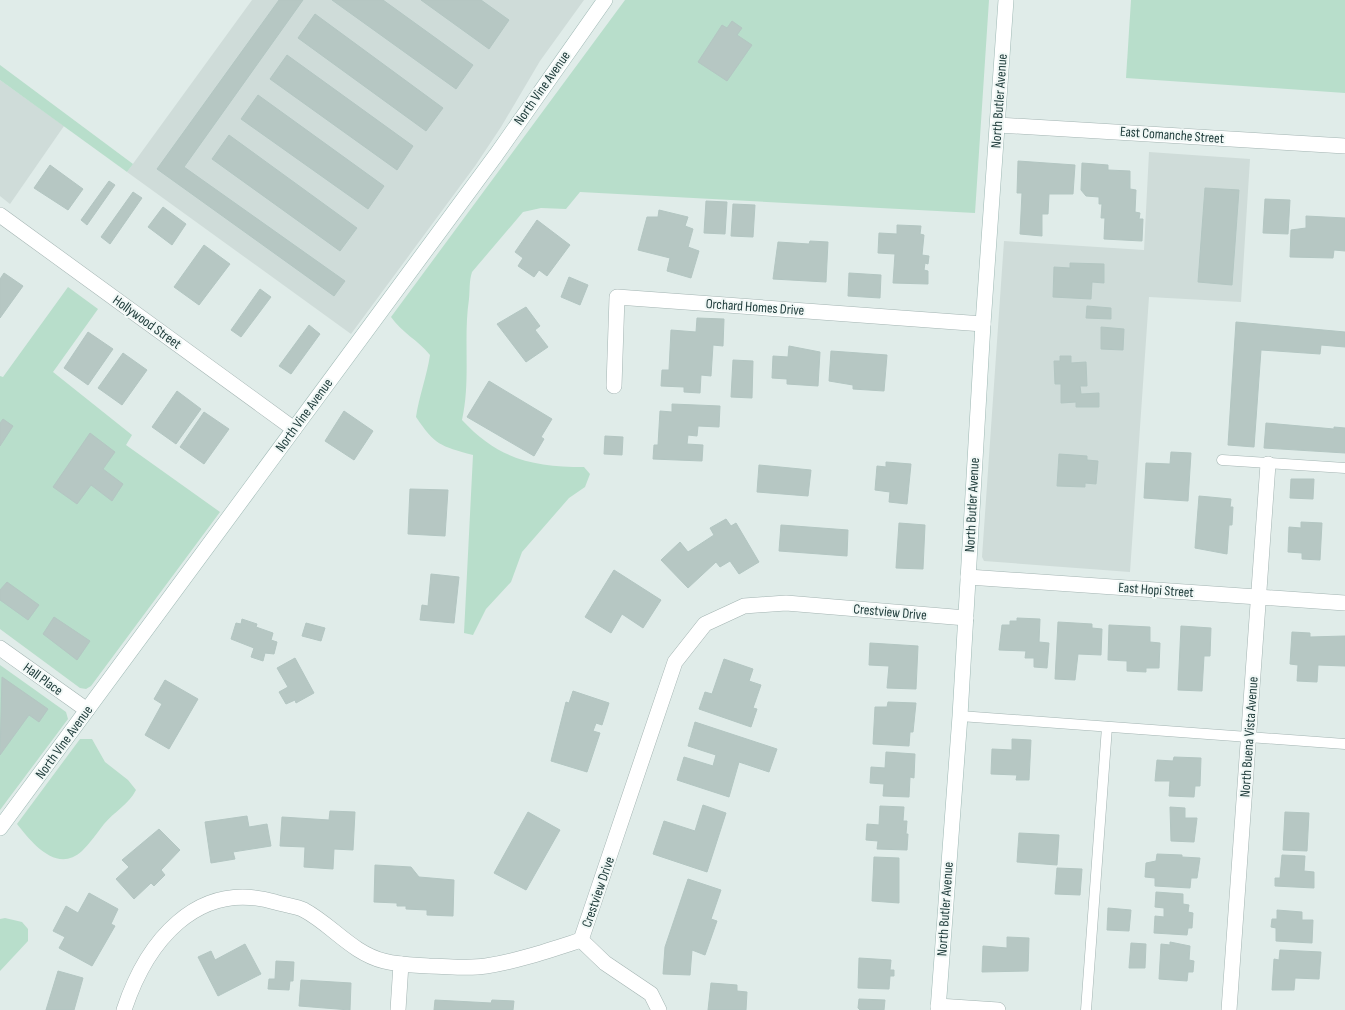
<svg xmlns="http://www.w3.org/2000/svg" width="1345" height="1010" viewBox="0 0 1345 1010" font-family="'Sofia Sans Condensed',sans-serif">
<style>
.built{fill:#cfdcd9}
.green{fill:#b8decb}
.building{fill:#b6c7c3;stroke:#b3c6c2}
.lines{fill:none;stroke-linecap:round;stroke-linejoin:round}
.lane-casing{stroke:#a3b4b2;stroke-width:11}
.street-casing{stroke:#a3b4b2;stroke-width:16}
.secondary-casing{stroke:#9eb8b4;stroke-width:16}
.lane{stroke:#fff;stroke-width:10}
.street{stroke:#fff;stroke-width:15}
.secondary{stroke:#fff;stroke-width:15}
.labels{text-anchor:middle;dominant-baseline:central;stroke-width:4;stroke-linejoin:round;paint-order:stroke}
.street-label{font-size:14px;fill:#203d3c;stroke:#f1f8f6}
</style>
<rect width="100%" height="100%" fill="#e0ece9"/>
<g class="built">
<path d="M252 0H584L540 61 501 127 475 166 351 334 127 172Z"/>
<path d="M0 80 64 126 10 204 0 196Z"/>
<path d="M1149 152 1250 159 1241 302 1149 297 1130 572 984 561 982 557 1004 241 1144 250Z"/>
</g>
<g class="green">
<path d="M625 0H989L975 213 580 192 566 209 541 208 523 212 472 272C469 281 470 290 469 299 463 339 471 380 462 420 498 459 533 467 584 467L590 474 585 487 569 498 522 552 511 582 486 609 473 635 464 633 473 455C440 446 435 445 416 417 419 396 427 376 430 355 418 340 402 333 391 317Z"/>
<path d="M1131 0H1345V93L1126 78Z"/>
<path d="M0 65 133 164 127 172 0 80Z"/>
<path d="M68 287 98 309 53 372 132 435 126 445 220 512 91 686 86 689 80 688 0 629V376L3 377Z"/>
<path d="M0 665 66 712 68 719 0 810Z"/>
<path d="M80 739H92L105 762 128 780 136 790C129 804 114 812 104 824 97 833 90 843 82 851 57 874 32 843 17 824Z"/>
<path d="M5 918 22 922 28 929V941L0 971V919Z"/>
</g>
<g class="building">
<path d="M279 0H303L184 167 345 281 334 296 157 169Z"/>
<path d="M332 0H383L473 65 456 89Z"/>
<path d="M421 0H481L509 20 489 49Z"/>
<path d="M315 14 443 108 426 131 298 38Z"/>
<path d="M732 21 742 28 737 35 752 45 727 81 698 62 722 25 727 28Z"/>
<path d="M287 55 413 146 397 170 270 79Z"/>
<path d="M258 95 384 186 368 209 241 119Z"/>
<path d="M229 135 357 228 340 251 212 159Z"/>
<path d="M1018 161 1075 165 1073 194H1049L1048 214H1042V236L1020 234 1022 193H1017Z"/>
<path d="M1082 163 1108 165V170L1130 171V189L1136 190 1135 212 1140 213 1139 219H1143L1142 241 1104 239 1105 218H1101L1102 204H1099V197L1086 196 1081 190Z"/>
<path d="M50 165 83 189 68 210 34 188Z"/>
<path d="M109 181 115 185 87 225 81 220Z"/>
<path d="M1205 188 1239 190 1232 285 1198 282Z"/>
<path d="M133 192 142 198 110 244 101 237Z"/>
<path d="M1265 199 1290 200 1288 234 1263 233Z"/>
<path d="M706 201 727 202 725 234 704 233Z"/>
<path d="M733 204 755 205 753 237 731 236Z"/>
<path d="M163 207 186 224 172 245 148 227Z"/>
<path d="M659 210 688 217 685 226 693 229 688 247 699 251 691 278 667 271 670 258 638 250 647 217H658Z"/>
<path d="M1306 216 1345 218V251L1334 250 1333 258 1290 257 1291 230 1306 228Z"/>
<path d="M537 220 570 245 547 276 539 270 534 277 518 266 523 258 515 252Z"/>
<path d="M897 225 921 226 920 234 924 235 922 255 929 256 928 264 925 263 924 270 928 271V284L893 283 895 254 878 253 879 233 897 234Z"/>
<path d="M810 241 828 242 826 282 773 279 778 242 809 244Z"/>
<path d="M204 245 230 264 199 305 174 287Z"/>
<path d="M1070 263 1104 264V283L1092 282 1091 299 1053 297 1054 267 1070 268Z"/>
<path d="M4 273 23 286 0 318V279Z"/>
<path d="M849 273 881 275 880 298 848 296Z"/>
<path d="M569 277 588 285 580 305 561 297Z"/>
<path d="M260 289 271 297 241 337 231 330Z"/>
<path d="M1087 306 1111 308V319L1086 318Z"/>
<path d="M526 307 540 326 535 330 548 347 526 362 497 324Z"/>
<path d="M697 318 724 319 723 346 713 345 711 376 701 375 700 393 684 392V387L661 386 662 370H669L671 330 696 332Z"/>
<path d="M1236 322 1345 332V347L1321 345 1320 354 1261 350 1254 447 1228 445Z"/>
<path d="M309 325 320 334 291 374 279 366Z"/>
<path d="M1101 327 1124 329 1123 350 1101 349Z"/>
<path d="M88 332 113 349 88 385 64 368Z"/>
<path d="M789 346 820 352 818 386 787 384V379L772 378 773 356 788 357Z"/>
<path d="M831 351 887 355 884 391 853 389V385L829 381Z"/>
<path d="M123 353 147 370 122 405 98 388Z"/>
<path d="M1060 356H1071V363L1086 362 1087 386H1080L1081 394 1099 393V407H1076V402L1061 403V384H1055L1054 361H1060Z"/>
<path d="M733 360 753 361 752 398 731 397Z"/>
<path d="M489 381 552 419 541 437 544 439 534 456 467 417Z"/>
<path d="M177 391 201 409 176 444 152 427Z"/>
<path d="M672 404 720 406 719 427 698 426 697 436 688 435 687 444 703 445 702 461 653 459 654 445H658L660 411 672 412Z"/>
<path d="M344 411 373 431 354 460 325 441Z"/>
<path d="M204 412 229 429 204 464 180 447Z"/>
<path d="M3 419 13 426 0 446V423Z"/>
<path d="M1266 423 1334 429V427L1345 428V453L1264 448Z"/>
<path d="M90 433 115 452 103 469 123 484 112 501 91 485 77 504 53 487Z"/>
<path d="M605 436 623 437 622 455 604 454Z"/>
<path d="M1171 452 1191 453 1188 501 1144 498 1146 463 1170 464Z"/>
<path d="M1059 454 1087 456V460L1098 461 1096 484 1085 483V487L1057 486Z"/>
<path d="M886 462 911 464 907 504 889 502 890 492 875 490 877 466 886 467Z"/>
<path d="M759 465 811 470 808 496 757 492Z"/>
<path d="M1291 479H1314L1313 499 1290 498Z"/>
<path d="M410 489 448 490 445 536 408 534Z"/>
<path d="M1199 496 1231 499 1230 507H1233L1232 525H1229L1227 554 1195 548Z"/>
<path d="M726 519 731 526 736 523 759 562 739 574 730 561 720 567 716 562 688 588 661 560 680 542 688 552 714 535 710 528Z"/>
<path d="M1301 522 1322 523 1320 560 1302 559V553L1288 552 1289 527 1301 528Z"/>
<path d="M899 523 925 525 923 569 896 568Z"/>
<path d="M781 525 848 530 847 556 779 551Z"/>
<path d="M614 570 661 600 643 628 622 614 611 633 585 617Z"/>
<path d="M431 574 459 577 454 623 420 620 422 605 428 606Z"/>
<path d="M7 582 39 605 28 620 0 600V590Z"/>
<path d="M54 617 90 641 77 660 43 634Z"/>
<path d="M1017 618 1040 619 1039 642 1049 643 1047 668 1034 667V658H1025L1026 651 999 650 1002 625H1010V621H1017Z"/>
<path d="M242 619 257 624 256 627 273 633 271 640 277 642 274 654 265 653 263 661 251 657 254 648 231 639 236 623 241 624Z"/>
<path d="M1058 622 1092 624V628L1102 629 1101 655 1078 654 1075 680 1055 679Z"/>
<path d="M306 623 325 628 321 641 302 636Z"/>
<path d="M1109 625 1150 627V642L1160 643 1159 668H1146V672L1127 671V661L1108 660Z"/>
<path d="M1181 626 1211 628 1210 656H1204L1202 691 1178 690Z"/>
<path d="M1292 632 1310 633V637L1345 636V666L1318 665 1317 682 1297 681 1298 665 1290 664Z"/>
<path d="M870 643 918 646 916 689 887 688 889 666 869 665Z"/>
<path d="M295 658 314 693 296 703 295 700 286 704 279 692 288 687 277 668Z"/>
<path d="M724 659 753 669 749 681 761 685 753 708 757 709 751 727 699 709 705 692 712 694Z"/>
<path d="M2 677 48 709 39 722 29 715 0 755Z"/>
<path d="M165 680 198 699 169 749 145 735 162 704 154 699Z"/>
<path d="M573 691 609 703 602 725 596 723 593 731 600 733 587 772 551 761 566 702 569 703Z"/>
<path d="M888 702 916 703 913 732H910L909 746 873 744 875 707H887Z"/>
<path d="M695 722 777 749 769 772 739 762 729 797 677 780 684 757 713 766 716 755 688 746Z"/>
<path d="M1012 739 1031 740 1029 780H1016L1017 775 991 774 992 749 1012 750Z"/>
<path d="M886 752 915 754 914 778 910 777 909 797 883 796 884 784 870 783 871 767 885 768Z"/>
<path d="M1174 757 1201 758 1200 786H1195L1194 797 1169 796 1170 781H1155L1157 760 1173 761Z"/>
<path d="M703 805 726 813 707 872 653 854 664 821 695 831Z"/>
<path d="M880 806 904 807 903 821H907L906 834H908L907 850 877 849 878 841 866 840 867 824 879 825Z"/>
<path d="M1170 807 1185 808V818H1197L1194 842 1171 841Z"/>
<path d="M330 811 355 812 353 850 334 849 333 869 304 867 305 847 280 846 282 817 329 820Z"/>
<path d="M528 812 560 830 526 890 494 873Z"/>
<path d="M1285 812 1309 813 1307 851 1283 850Z"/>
<path d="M247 816 249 827 267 824 271 846 233 852 235 859 211 863 205 822Z"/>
<path d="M159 829 180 850 161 870 165 875 154 886 151 883 134 899 116 879 129 867 122 860Z"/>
<path d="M1019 833 1059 835 1057 865 1017 862Z"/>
<path d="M1157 854 1182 855V857L1200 858 1197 878H1191L1190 888 1155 886V878L1145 877 1146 863 1156 861Z"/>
<path d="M1282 855 1305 856 1304 871 1314 872V888L1275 886V878H1280Z"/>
<path d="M874 857 899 858V903L872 901Z"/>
<path d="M375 865 411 867 419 877 454 880 453 916 427 915V910L406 909V906H397V903L374 902Z"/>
<path d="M1057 868 1082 869 1080 895 1055 894Z"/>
<path d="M688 879 721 890 711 919 717 921 705 955 692 950 690 975 663 974 665 947Z"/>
<path d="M1156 892 1183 894V904L1189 905 1188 912 1193 913 1192 928H1188L1187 935 1154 933 1155 916 1164 917V908L1155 907Z"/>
<path d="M89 893 118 909 111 924 115 926 92 966 59 948 65 937 53 931 66 906 78 913Z"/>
<path d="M1108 908 1131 910 1129 931 1107 930Z"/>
<path d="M1277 910 1302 912V920H1313L1312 943 1276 941V928L1271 927 1272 919H1277Z"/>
<path d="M1007 937 1029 938 1028 971 982 972 983 946 1007 948Z"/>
<path d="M1170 942 1190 946 1189 960 1194 961 1193 972H1188L1187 981 1159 979 1161 944 1170 945Z"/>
<path d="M1131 943 1146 944 1145 968H1129Z"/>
<path d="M245 944 261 974 218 996 198 957 211 951 215 960Z"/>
<path d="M1280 950 1321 952 1319 979 1295 978 1294 990H1272L1274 959 1279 960Z"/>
<path d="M859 958 891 960 890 970H894V976H890L889 989 858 988Z"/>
<path d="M276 961 294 962 293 981H290L289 990 268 989 269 979H275Z"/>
<path d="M58 971 83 978 74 1010H46Z"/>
<path d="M301 980 351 983 350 1010 299 1006Z"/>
<path d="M711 983 737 985V991L747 992 746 1010H708Z"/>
<path d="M859 999 885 1000 884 1010H860L858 1008Z"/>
<path d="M435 1000 491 1003 492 1000 514 1001 513 1010H434Z"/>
</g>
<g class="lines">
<g class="lane-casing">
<g id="lane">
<path d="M1222 460 1345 468"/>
<path d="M960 716 1345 744"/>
<path d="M1086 1010 1107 727"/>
</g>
</g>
<g class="street-casing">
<g id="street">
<path d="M998 125 1345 146"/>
<path d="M0 215 294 429"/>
<path d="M614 386 617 297 983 324"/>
<path d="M968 577 1345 603"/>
<path d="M0 648 87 710"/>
<path d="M581 940 675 662 705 624 744 606 786 603 966 618"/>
<path d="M581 940 605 963 651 994 659 1010"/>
<path d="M938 1006 998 1010"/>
<path d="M124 1010C146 943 196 879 275 902 284 905 296 906 304 910 332 925 352 953 384 961 399 965 414 965 429 966 448 966 467 969 486 966 518 961 550 950 581 940"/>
<path d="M398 1010 401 964"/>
<path d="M1229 1010 1268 464"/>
</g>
</g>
<g class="secondary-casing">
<g id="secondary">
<path d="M0 828 496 155 605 0"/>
<path d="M938 1010 960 716 983 324 1006 0"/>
</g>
</g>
<use href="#lane" class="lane"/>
<use href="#street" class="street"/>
<use href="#secondary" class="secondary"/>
</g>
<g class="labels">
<g class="street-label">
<text transform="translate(542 88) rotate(-55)">North Vine Avenue</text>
<text transform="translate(999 101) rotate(-86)">North Butler Avenue</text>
<text transform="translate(1172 135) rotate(4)">East Comanche Street</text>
<text transform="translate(755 307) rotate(4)">Orchard Homes Drive</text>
<text transform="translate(147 322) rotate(36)">Hollywood Street</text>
<text transform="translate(304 415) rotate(-54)">North Vine Avenue</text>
<text transform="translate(972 505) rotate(-87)">North Butler Avenue</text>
<text transform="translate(1156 590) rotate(4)">East Hopi Street</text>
<text transform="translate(890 612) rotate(5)">Crestview Drive</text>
<text transform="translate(43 679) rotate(36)">Hall Place</text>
<text transform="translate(1249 737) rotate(-86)">North Buena Vista Avenue</text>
<text transform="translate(64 742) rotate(-54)">North Vine Avenue</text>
<text transform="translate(598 892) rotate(-71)">Crestview Drive</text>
<text transform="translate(945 909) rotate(-86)">North Butler Avenue</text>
</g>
</g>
</svg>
